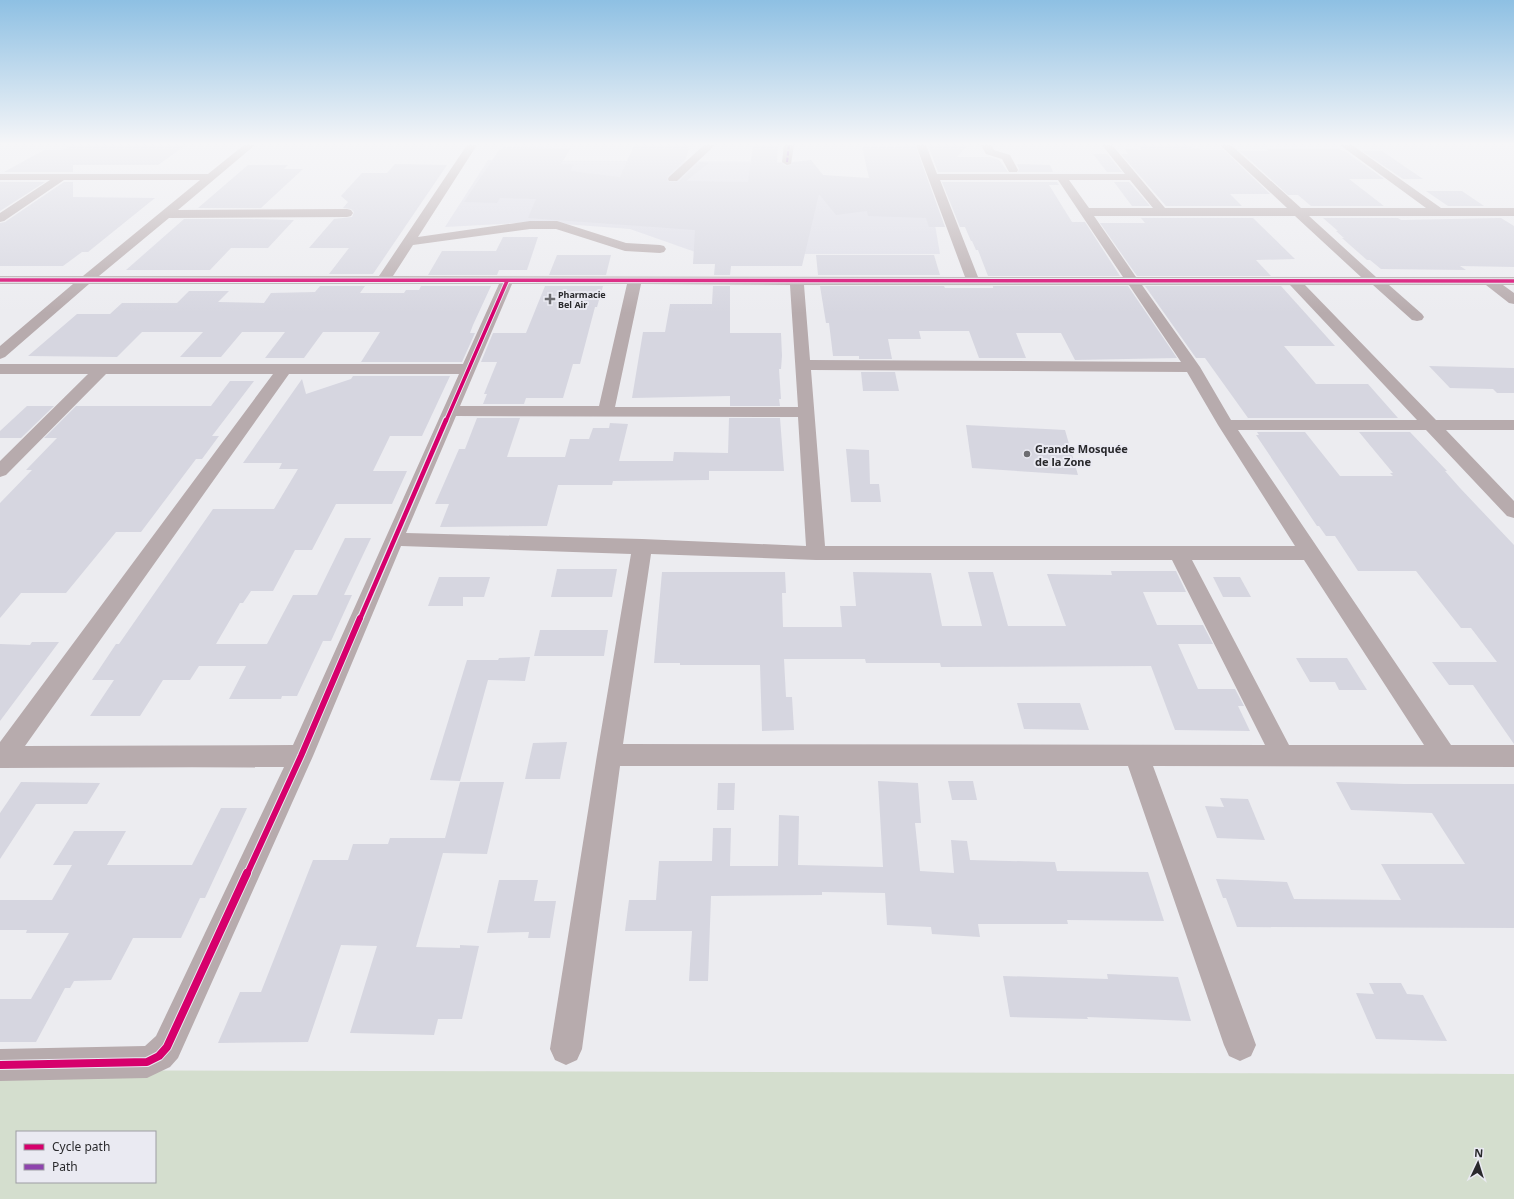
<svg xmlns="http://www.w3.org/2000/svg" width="1514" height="1199" viewBox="0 0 1514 1199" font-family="'Noto Sans',sans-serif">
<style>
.built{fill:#dddde7}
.green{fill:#d4dece;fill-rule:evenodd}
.building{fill:#d6d6e0}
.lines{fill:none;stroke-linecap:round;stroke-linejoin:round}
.minor{fill:#b7abad;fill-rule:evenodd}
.quiet{stroke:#8e44ad;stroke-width:2;stroke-dasharray:4.5 2;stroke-linecap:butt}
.cycleway-far3-casing{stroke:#eaeaf2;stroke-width:5.5}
.cycleway-far2-casing{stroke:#eaeaf2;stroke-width:7}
.cycleway-far1-casing{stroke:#eaeaf2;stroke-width:8}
.cycleway-casing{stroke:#eaeaf2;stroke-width:10}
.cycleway-far3{stroke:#d6006c;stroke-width:3.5}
.cycleway-far2{stroke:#d6006c;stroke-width:4.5}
.cycleway-far1{stroke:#d6006c;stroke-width:6}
.cycleway{stroke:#d6006c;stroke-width:8}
.poi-dot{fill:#6d6d71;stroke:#eaeaf2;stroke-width:1.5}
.labels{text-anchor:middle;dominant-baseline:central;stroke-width:4;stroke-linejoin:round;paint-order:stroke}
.far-poi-label{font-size:9px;font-weight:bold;fill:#29292c;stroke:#eaeaf2;text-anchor:start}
.poi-label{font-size:11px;font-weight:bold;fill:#29292c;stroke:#eaeaf2;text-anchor:start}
</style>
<rect width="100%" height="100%" fill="#ececf0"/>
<path class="built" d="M488 160 808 162 822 176 928 184 940 254H701L630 229 537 222 445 227Z"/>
<path class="green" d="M0 1070 1514 1074V1199H0ZM17 1132H155V1182H17Z"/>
<g class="building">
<path d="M71 145H186L158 165H73V172H4L44 150H63Z"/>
<path d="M634 145H690L686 159 668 176 667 180 669 182H678L700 162 709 163 686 181 748 182 753 145H778L777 163H781L786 166 791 165 793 162 811 160 823 175 869 178 862 147H903L902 145H915L945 227H929L926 218 868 216 867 211 836 215 819 194 802 266H731L730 275H714L715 264H693L695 230 528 218 536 199 500 198 497 203 464 202 499 150H501L504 147 571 148 561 164H574L570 171 620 177Z"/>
<path d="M928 145H968L957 157H990L999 160 1008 172H938Z"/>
<path d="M1138 145H1189L1192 148H1199L1200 150H1224L1270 194H1230L1242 206H1166L1121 154H1128L1125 149 1142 150Z"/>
<path d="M1266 149H1337L1345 151 1384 179H1349L1384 206H1311L1298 195H1288L1240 151H1268Z"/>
<path d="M1362 151H1382L1423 179H1403Z"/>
<path d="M1093 154H1107L1122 172H1107Z"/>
<path d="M395 164 447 165 373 274H329L349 248H309L334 219 352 217 354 212 351 209 343 208 348 202 341 196 362 173H387Z"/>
<path d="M1017 164 1050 165 1053 172H1018L1019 169Z"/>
<path d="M248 165H288L284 169H303L261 208H198Z"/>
<path d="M0 182H45L0 211Z"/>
<path d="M64 182H73V197L155 198 88 252H82L63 266H0V223L5 222Z"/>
<path d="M942 182H1057L1059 185H1049L1072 222H1085L1120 276H988L978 250H976L972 241H971L965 227H960Z"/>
<path d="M1114 182H1129L1150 206H1132Z"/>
<path d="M1426 191H1462L1484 206H1448Z"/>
<path d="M1141 218H1253L1295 259 1256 260 1271 276H1137L1100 223H1145Z"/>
<path d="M1323 218H1398L1401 220 1501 218 1514 226V267L1460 266 1466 270 1381 269 1370 260H1367L1342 238H1344L1336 231H1338Z"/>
<path d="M184 219H249L294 220 268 248H231L210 270H126Z"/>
<path d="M503 237H538L527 270H499L497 275H428L442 251H496Z"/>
<path d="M557 255H611L606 275H549Z"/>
<path d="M816 255H934L940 275H818Z"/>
<path d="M320 286H365L360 293H404L406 290H419L421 286H491L473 325 470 333H475L462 362H361L380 332H323L304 358H265L285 332H242L221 357H180L203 332H142L117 357 28 356 77 314H110L122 303H177L189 291H229L218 302 264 303 271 293 315 292Z"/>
<path d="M545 286H603L597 307H595L580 364H573L563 398H526L524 404H483L487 394H484L497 362H481L493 333H526Z"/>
<path d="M713 286H730V333H781L782 356 781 369H779L781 399H779L780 406H730V396L632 398 643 332H665L670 304H712Z"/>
<path d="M820 286H944L945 288H993V286H1128L1177 358 1075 360 1061 333H1016L1026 358H979L969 331H919L921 339H888L892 359H859V356H833L829 323H826Z"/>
<path d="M1145 286H1281L1335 346H1284L1316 384H1368L1398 418H1248L1205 358H1196Z"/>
<path d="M1429 366 1514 368V393H1497L1493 389 1450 388Z"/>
<path d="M861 372H895L899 391H863Z"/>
<path d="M353 376H450L422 436H390L373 471H407L392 504H336L312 550H295L273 591H251L243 603H240L216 644H267L293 595H317L345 538H371L344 595H352L331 641H323L297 696H282L281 699H229L246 666H199L190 680H163L140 716H90L114 680H92L116 644H119L213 509H274L298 469H279L282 463H243L302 379 306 394 351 379Z"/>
<path d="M230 381H254L212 436H219L202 459H196L141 532H116L66 593H21L0 618V503L32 470H26L57 438H44L76 406H211Z"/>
<path d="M27 406H54L21 438H0V431Z"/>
<path d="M477 418H520L507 457H565L570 439H589L593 428H609L610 423 628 424 619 461H673L674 452 728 453 729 418H780L784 471H709V480L613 481 612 485H558L547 526 440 527 449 504H435L459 449H465Z"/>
<path d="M966 425 1065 430 1078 475 972 468Z"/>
<path d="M1257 432H1305L1340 476H1393L1390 473H1393L1359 432H1410L1447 471H1445L1460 488 1514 545V744L1473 685H1449L1432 662H1497L1471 628H1461L1416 571H1358L1335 536H1326L1319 526H1317L1256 435H1259Z"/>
<path d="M846 449 869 450 870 484H879L881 502H851Z"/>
<path d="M557 569H617L612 597H551Z"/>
<path d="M1111 571H1176L1186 592H1143L1157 625H1203L1213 644H1178L1198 689H1235L1244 706H1238L1250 731 1175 730 1151 666 941 667 940 663H866L865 659H784L786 697H792L794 730 762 731 760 665H680V663H654L662 572H785L786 593H782L783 627H842L840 606H856L853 572 931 573 942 626H982L968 572H993L1008 626H1066L1047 574 1112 575Z"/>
<path d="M439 577H490L484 597H463V606H428Z"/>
<path d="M1213 577H1240L1251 597H1223Z"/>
<path d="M540 630H608L604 656H534Z"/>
<path d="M32 642H59L0 721V644L30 645Z"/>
<path d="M530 657 525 681 488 680 460 781 430 780 467 660H498L499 658Z"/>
<path d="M1296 658H1347L1367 690H1339L1335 682H1310Z"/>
<path d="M1017 703H1080L1089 730 1024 729Z"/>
<path d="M567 742 560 779H525L533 743Z"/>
<path d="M878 781 918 783 921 823H915L920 871 954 873 951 840 967 841 970 860 1055 862 1057 871 1148 872 1164 921 1067 920 1068 924H978L980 937 932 934 931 927 887 925 885 893 822 892V895L711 896 708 981H689L692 931H625L629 900H656L659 861H712L713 828H731L730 866H778L779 815 799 816 798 865 883 867Z"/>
<path d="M948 781H973L977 800H952Z"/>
<path d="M21 782 100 783 87 804H36L0 859V813Z"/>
<path d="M460 782H504L487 854 443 853 416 947 460 948V945L479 946 462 1019H438L434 1035 350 1033 377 946 341 945 308 1042 218 1043 240 992H261L313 860H348L353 844H388L390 838H445Z"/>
<path d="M1336 782 1404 784H1514V928L1237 927 1226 898H1223L1216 879 1287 882 1294 899 1401 900 1381 864H1465L1432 813 1351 810Z"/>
<path d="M718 783H735L734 810H717Z"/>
<path d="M1220 798 1248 799 1265 840 1217 838 1205 806 1224 807Z"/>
<path d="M221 808H247L205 898H200L181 938H133L111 980 74 981 70 988H65L36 1042H0V999H31L69 933H26L27 930H0V900H52L72 865H53L74 831H126L107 865H192Z"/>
<path d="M499 880H538L534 901H556L550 938H528L529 932 487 933Z"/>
<path d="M1107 974 1178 977 1191 1021 1087 1017 1088 1019 1010 1017 1003 976 1108 979Z"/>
<path d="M1369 983H1401L1407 994 1423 995 1447 1041 1376 1039 1356 993 1374 994Z"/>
</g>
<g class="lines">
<g class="minor">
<path d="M244 145H255L178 210 347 209 351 210 353 213 351 216 347 217 169 218 99 276H379L467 145H477L418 237 530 221H557L626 243 660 245 664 246 666 249 664 252 660 253 625 251 556 229H530L413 245 393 276 965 277 916 145H926L937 174H1125L1102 145H1112L1165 208H1287L1220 145H1231L1301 208H1426L1340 145H1352L1441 208H1514V216H1309L1376 277H1514V285H1503L1514 293V304L1509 303 1486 285H1389L1422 314 1424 317 1422 320 1417 321 1412 320 1373 285H1305L1436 420H1514V430H1446L1514 501V518L1507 516 1426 430H1238L1451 745H1514V767L1153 766 1256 1045 1251 1056 1240 1061 1229 1056 1224 1045 1128 766H620L582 1049 577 1060 566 1065 555 1060 550 1049 597 755 631 554 401 546 313 756 178 1058 170 1067 147 1078 0 1081V1049L145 1046 156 1036 284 767 0 768V742L273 374H106L6 475 0 477V461L88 374H0V364H463L499 284H89L5 357 0 359V346L73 284H0V276H83L200 180H64L4 221 0 222V213L50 180H0V174H208ZM940 180H1058L1123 277H978ZM1069 180H1130L1153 208H1089ZM1094 216H1295L1361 277H1136ZM512 284H627L599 406H460ZM641 284 790 285 798 407H615ZM804 285H1129L1181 362 810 360ZM1142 285H1290L1417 420H1231L1200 367ZM811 370 1187 372 1218 425 1295 546H825ZM289 374H459L293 745 25 746ZM456 416 798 417 806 546 642 539 406 533ZM651 554 816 560H1172L1265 745 623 744ZM1192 560H1304L1424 745H1289Z"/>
<path d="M704 145H715L677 181H669L668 179 669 177Z"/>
<path d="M784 145H794L791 164 787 165 782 162Z"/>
<path d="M981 145H991L994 150 1010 155 1018 170 1017 172H1009L1002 159 986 154Z"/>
</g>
<path class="quiet" d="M787 162 789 145"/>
<g class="cycleway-far3-casing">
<g id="cycleway-far3">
<path d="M0 280 1514 281"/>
<path d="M446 421 507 281"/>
</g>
</g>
<g class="cycleway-far2-casing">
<path id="cycleway-far2" d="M360 619 446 420"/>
</g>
<g class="cycleway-far1-casing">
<path id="cycleway-far1" d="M247 874 301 756 360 618"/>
</g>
<g class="cycleway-casing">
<path id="cycleway" d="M0 1065 147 1062 159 1056 167 1047 247 873"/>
</g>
<use href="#cycleway-far3" class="cycleway-far3"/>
<use href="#cycleway-far2" class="cycleway-far2"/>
<use href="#cycleway-far1" class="cycleway-far1"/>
<use href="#cycleway" class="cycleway"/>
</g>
<linearGradient id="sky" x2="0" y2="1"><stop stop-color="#8ec0e3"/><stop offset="0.46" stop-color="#f6f6f8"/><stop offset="1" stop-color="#f6f6f8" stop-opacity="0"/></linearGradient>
<rect width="1514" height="313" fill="url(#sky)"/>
<g class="poi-dot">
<path d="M548 293h4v4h4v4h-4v4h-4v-4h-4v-4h4z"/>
<circle cx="1027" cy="454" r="4"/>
</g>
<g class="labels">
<g class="far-poi-label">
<text x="558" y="294">Pharmacie<tspan x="558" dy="10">Bel Air</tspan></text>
</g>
<g class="poi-label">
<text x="1035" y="448">Grande Mosquée<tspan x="1035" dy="13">de la Zone</tspan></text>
</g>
</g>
<rect x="16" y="1131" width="140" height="52" fill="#eaeaf2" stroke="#9d9da3"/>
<rect x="24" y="1144" width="20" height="6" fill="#d6006c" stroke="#9d9da3"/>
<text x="52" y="1151" font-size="12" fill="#29292c">Cycle path</text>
<rect x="24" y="1164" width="20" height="6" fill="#8e44ad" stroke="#9d9da3"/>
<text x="52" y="1171" font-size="12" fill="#29292c">Path</text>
<g transform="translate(1478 1163) rotate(4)" stroke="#eaeaf2" stroke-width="3" paint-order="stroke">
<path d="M0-3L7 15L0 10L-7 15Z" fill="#29292c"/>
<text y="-6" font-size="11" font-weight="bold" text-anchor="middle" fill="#29292c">N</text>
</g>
</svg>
